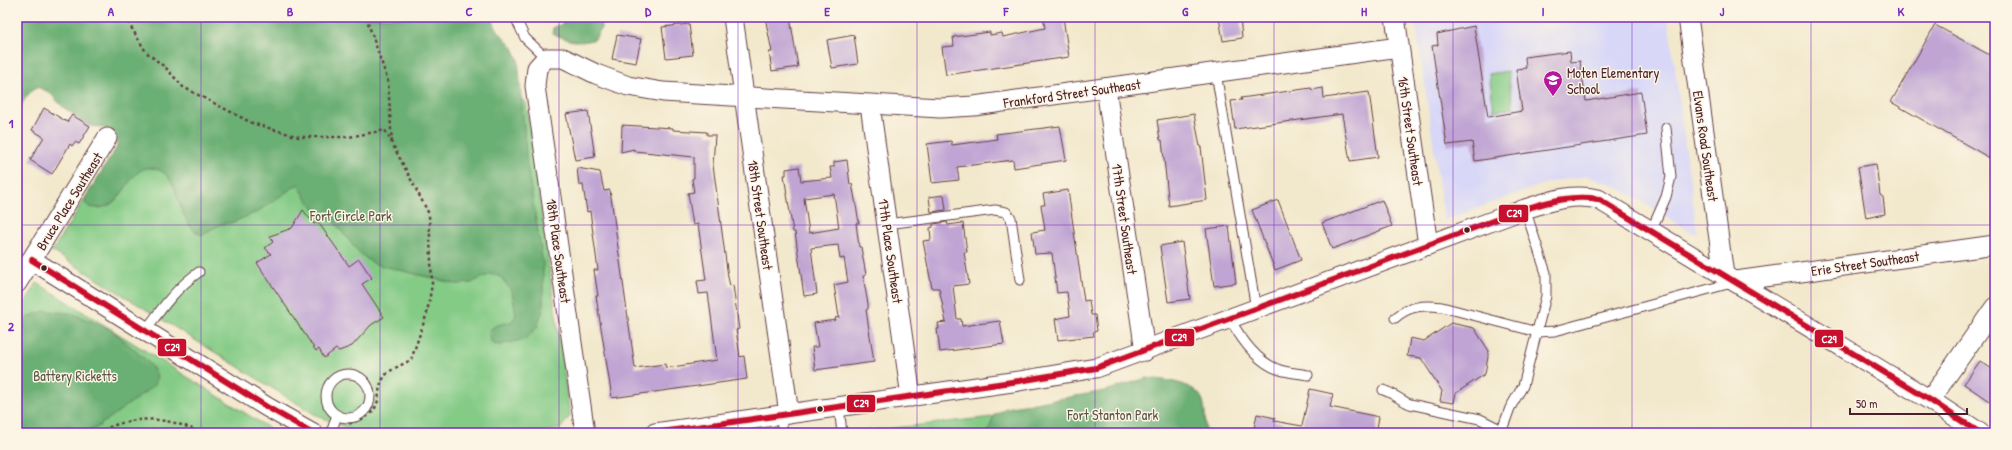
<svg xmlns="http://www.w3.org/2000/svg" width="2012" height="450" viewBox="0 0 2012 450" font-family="'Patrick Hand',sans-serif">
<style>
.built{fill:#d8d7f8}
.green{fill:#84cb86;stroke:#677558}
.forest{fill:#6baf73;stroke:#5a674f}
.building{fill:#c0a5d4;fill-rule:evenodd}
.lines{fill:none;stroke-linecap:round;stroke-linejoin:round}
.lane-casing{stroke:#633d43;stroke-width:11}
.street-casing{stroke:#633d43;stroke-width:21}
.path{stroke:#633d43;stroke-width:2.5;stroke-dasharray:3 3;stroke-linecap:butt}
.lane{stroke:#fff;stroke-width:9}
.street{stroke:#fff;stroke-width:19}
.bus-1-casing{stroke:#fcf5e5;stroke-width:9}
.bus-1{stroke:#c8102e;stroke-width:6}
.grid{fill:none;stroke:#7b2cbf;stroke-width:1;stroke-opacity:0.55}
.bus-dot{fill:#4a1f2b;stroke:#fcf5e5;stroke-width:1.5}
.labels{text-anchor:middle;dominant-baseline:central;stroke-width:3;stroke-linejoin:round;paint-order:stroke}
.poi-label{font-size:14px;fill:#4a1f2b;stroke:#fcf5e5;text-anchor:start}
.street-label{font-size:14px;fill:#4a1f2b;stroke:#fcf5e5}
.park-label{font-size:14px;fill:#5b5346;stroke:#fcf5e5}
.line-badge{stroke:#fcf5e5;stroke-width:1.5}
.badge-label{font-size:11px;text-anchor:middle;font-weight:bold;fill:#fff}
.neatline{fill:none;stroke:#7b2cbf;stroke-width:1.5}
.grid-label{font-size:13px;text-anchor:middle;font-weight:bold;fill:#7b2cbf}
</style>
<rect width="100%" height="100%" fill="#fcf5e5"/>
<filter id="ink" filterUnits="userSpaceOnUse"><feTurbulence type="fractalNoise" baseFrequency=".025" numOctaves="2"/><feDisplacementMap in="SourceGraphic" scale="8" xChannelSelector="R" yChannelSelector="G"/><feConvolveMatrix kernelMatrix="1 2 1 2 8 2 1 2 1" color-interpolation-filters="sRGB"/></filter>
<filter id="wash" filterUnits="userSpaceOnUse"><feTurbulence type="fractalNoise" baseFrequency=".012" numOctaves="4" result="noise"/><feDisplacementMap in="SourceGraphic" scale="16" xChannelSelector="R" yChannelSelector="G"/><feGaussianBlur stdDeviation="0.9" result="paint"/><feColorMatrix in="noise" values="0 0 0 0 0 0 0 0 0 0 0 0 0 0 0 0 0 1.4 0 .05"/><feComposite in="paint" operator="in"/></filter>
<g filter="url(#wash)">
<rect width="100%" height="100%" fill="#f2e8cc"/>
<path class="built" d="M1415 17H1668L1697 233H1693L1614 185 1587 176 1549 182 1446 220 1444 219Z"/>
<g class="green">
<path d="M17 17H388L526 102 570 416 560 429 532 433H358L314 414 52 251 132 124Z"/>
<path d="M1508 71 1513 108 1494 111 1489 74Z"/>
<path d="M37 283 277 433H17V316Z"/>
<path d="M1001 416 1168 433H851Z"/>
</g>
<g class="forest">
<path d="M17 17H490L499 32 513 48 518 59 527 165 543 263V310L537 327 526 339 499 345 493 344C481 327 499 324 511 322L516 315 512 292 501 277 490 274 471 283 456 284 375 264C357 255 347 236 334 222 329 217 323 216 318 212 309 205 304 194 298 184L257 212 231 223 221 224 201 235C172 220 184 171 151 168 126 165 125 216 89 207L85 203V198L117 147V138L103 127 91 126 87 124 63 107 49 92 37 87C27 92 18 109 17 119 17 127 18 134 17 142Z"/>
<path d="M564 17H600L601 28 595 39C579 45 567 40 552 33L553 28 564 23Z"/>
<path d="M44 311 70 313 111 329 149 363 156 373 157 379 155 385 96 428 84 433H17V328L28 317Z"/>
<path d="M1147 378C1163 380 1197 382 1203 401 1206 411 1205 423 1206 433H988L994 415 1006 408 1105 391Z"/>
</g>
<g id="blocks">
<g class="building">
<path d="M765 17H790L798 67 772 71 769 52H772Z"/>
<path d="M1043 17H1063L1069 57 946 75 942 47 954 46 953 37 990 32V35L1002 33 1003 37 1045 28Z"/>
<path d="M1219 17H1240L1242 38 1223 41Z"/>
<path d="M689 24 693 55 666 58 662 27Z"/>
<path d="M1935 25 1995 58V161L1891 102Z"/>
<path d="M1474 26 1488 117 1522 111 1516 69 1526 68 1525 57 1570 51 1571 62 1580 61 1586 101 1641 92 1647 135 1475 161 1472 142 1447 145 1432 46 1438 45 1437 34Z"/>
<path d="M617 35 641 39 636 63 612 59Z"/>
<path d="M854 35 858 64 832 68 827 40Z"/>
<path d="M1311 88 1312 90 1323 88 1324 98 1369 92 1378 157 1350 161 1342 114 1235 129 1231 101 1242 100 1241 98Z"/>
<path d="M44 108 67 122 72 115 90 126 79 144 75 142 72 146 70 144 52 174 30 160 44 137 32 130Z"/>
<path d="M588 111 595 157 575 160 566 114Z"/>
<path d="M1194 114 1200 147H1201L1207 200 1169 206 1162 140H1160L1157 120Z"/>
<path d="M622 125 673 128V130L707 132V135H715L713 165 728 277 730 286 733 285 739 329 736 330 740 357 744 356 747 379 612 398 596 296H598L594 270H598L590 211 587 212 583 185H579L577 168 600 172 604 191 610 190 635 368 665 364 666 368 717 360 708 293 699 294 697 281 706 280 698 224 693 225 688 193 694 192 692 179 694 178V157L634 151V149L621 152Z"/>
<path d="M1060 126 1066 160 1014 168 1013 160 957 167 959 180 932 183 927 144 951 141 952 145 975 142 997 139 996 134Z"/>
<path d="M847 160 850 185 852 184 854 194 859 223H856L859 247H861L866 275 863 276 868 304V309L866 310 874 362 815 370 812 347H818L814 323 836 320 835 318 839 317 834 285 848 282 844 258 840 259 838 245 811 248 817 294 804 296 795 232H793L784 175H786V169L799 167 801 181 832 178 830 167H834V162ZM834 194 839 228 809 233 804 198Z"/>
<path d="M1876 164 1880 195 1883 197 1885 214 1866 218 1858 167Z"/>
<path d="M1068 190 1084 301 1089 300 1091 315H1095L1097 331 1093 332 1094 336 1058 340 1055 319 1070 316 1067 292 1057 293 1052 253 1035 254 1032 232 1045 230 1041 205H1045L1043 194Z"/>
<path d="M944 195 946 210 931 212 929 197Z"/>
<path d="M1278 200 1301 260 1275 270 1252 210Z"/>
<path d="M1382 200 1392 226 1332 249 1322 223Z"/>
<path d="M303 210 314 224 318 222 349 266 359 259 372 278 362 284 384 317 371 325 352 346 339 351 336 349 324 358 319 349 316 351 257 263 271 254 265 248 273 242 270 236 292 228Z"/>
<path d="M947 222 948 225 963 223 967 252H964L969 284 953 286 957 319H961L962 326 1000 321 1004 344 940 352 937 329H939L938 323 946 322 939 288H932L923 241 931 240 930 228 933 227V224Z"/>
<path d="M1229 226 1236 283 1214 286 1206 229Z"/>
<path d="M1182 242 1190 299 1168 302 1160 246Z"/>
<path d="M1451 323 1474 328 1489 351 1485 374 1456 393 1454 403 1440 401 1442 391 1421 358 1407 356 1410 338 1424 341Z"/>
<path d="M1980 361 1995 371V392L1989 401 1964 384Z"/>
<path d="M1310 389 1333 394 1330 407 1379 417 1376 433H1253L1257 414 1275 418 1274 421 1302 426Z"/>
</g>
</g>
</g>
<g filter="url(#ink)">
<use href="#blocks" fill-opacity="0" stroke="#633d43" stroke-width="1"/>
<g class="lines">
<g class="lane-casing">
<g id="lane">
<path d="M515 17 525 38 546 58"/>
<path d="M1216 73 1256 309"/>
<path d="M887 224 995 210 1006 212 1011 218 1020 280"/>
<path d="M1651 231 1666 197 1671 177 1666 128"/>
<path d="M1395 318C1410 305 1424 305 1442 307L1537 332 1555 331 1735 282"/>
<path d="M1230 319C1241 339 1257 363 1280 370 1289 373 1299 373 1308 375"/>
<path d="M145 331C162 308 176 288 199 272"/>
<circle cx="348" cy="396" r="22"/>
<path d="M1383 390C1393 393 1400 400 1410 404L1480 419 1502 430 1510 408 1523 386 1546 296V273L1525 209"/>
<path d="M839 407 842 433"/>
<path d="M780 415 783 433"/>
<path d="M331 433 337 415"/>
</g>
</g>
<g class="street-casing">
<g id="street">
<path d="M733 17 789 414"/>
<path d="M1395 17 1428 245"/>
<path d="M1688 17 1724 275"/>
<path d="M1106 88 1145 351"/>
<path d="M870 105 911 397"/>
<path d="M32 260 267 407 313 433"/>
<path d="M1736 281 1995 245"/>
<path d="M17 283 107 138"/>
<path d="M1930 400 1995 307"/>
<path d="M585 433 535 86 537 68 546 58H563L596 74 628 86 663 92 940 108 974 106 1399 47"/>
<path d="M655 433 1019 381 1096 368 1525 209C1550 201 1571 193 1598 199L1930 400 1980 433"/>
</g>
</g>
<g class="path">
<path d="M125 17 146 52 166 68 183 87 252 123 299 137H349L385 130 429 214 432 284 427 313 411 360C404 364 390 369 385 376 375 389 383 401 371 413 362 421 356 420 347 425"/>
<path d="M366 17 388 81 392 144"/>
<path d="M98 433C130 414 168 416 201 433"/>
<path d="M233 433 243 431 248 433"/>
</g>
<use href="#lane" class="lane"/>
<use href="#street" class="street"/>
<g class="bus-1-casing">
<g id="bus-1">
<path d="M32 260 267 407 313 433"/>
<path d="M655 433 1019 381 1096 368 1525 209C1550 201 1572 195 1598 199L1930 400 1980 433"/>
</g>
</g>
<use href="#bus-1" class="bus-1"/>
</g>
</g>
<path class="grid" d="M201 17V433M380 17V433M559 17V433M738 17V433M917 17V433M1095 17V433M1274 17V433M1453 17V433M1632 17V433M1811 17V433M17 225H1995"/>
<defs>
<g id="school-pin" transform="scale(1)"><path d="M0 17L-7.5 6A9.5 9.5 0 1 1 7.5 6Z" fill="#b5179e" stroke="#fcf5e5"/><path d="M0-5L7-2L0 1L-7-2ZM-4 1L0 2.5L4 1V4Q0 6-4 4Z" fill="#fff"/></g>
</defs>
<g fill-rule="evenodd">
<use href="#school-pin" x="1553" y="80"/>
</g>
<g class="bus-dot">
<circle cx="1467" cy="230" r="3.5"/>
<circle cx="44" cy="268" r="3.5"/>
<circle cx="820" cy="409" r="3.5"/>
</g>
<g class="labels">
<g class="poi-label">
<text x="1567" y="72">Moten Elementary<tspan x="1567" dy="16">School</tspan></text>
</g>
<g class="street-label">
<text transform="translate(1072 93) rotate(-8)">Frankford Street Southeast</text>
<text transform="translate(1411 131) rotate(82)">16th Street Southeast</text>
<text transform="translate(1706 146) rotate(82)">Elvans Road Southeast</text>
<text transform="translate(69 201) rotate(-58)">Bruce Place Southeast</text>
<text transform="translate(761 215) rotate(82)">18th Street Southeast</text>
<text transform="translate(1125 219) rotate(82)">17th Street Southeast</text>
<text transform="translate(559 251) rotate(82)">18th Place Southeast</text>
<text transform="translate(891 251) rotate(82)">17th Place Southeast</text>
<text transform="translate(1865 263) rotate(-8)">Erie Street Southeast</text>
</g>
<g class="park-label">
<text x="351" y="215">Fort Circle Park</text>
<text x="75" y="375">Battery Ricketts</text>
<text x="1113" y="414">Fort Stanton Park</text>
</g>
</g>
<g class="line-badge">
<rect x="1498" y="204" width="31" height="19" rx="4" fill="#c8102e"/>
<rect x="1164" y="328" width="31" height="19" rx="4" fill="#c8102e"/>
<rect x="1814" y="329" width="30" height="19" rx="4" fill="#c8102e"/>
<rect x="157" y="338" width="30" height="19" rx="4" fill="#c8102e"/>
<rect x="846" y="394" width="30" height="19" rx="4" fill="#c8102e"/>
</g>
<g class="badge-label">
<text x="1514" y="217">C29</text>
<text x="1179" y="341">C29</text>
<text x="1829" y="343">C29</text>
<text x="172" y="351">C29</text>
<text x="861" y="407">C29</text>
</g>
<rect width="2012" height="450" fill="none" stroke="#fcf5e5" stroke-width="44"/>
<path d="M1850 408v6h117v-6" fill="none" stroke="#4a1f2b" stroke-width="2"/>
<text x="1856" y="408" font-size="12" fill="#4a1f2b" stroke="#fcf5e5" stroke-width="3" paint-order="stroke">50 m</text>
<rect x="22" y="22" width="1968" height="406" class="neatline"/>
<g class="grid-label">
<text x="111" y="16">A</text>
<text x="290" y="16">B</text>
<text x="469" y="16">C</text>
<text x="648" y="16">D</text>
<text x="827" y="16">E</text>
<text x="1006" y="16">F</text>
<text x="1185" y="16">G</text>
<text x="1364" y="16">H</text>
<text x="1543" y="16">I</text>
<text x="1722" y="16">J</text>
<text x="1901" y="16">K</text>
<text x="11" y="128">1</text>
<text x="11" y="331">2</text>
</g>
</svg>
